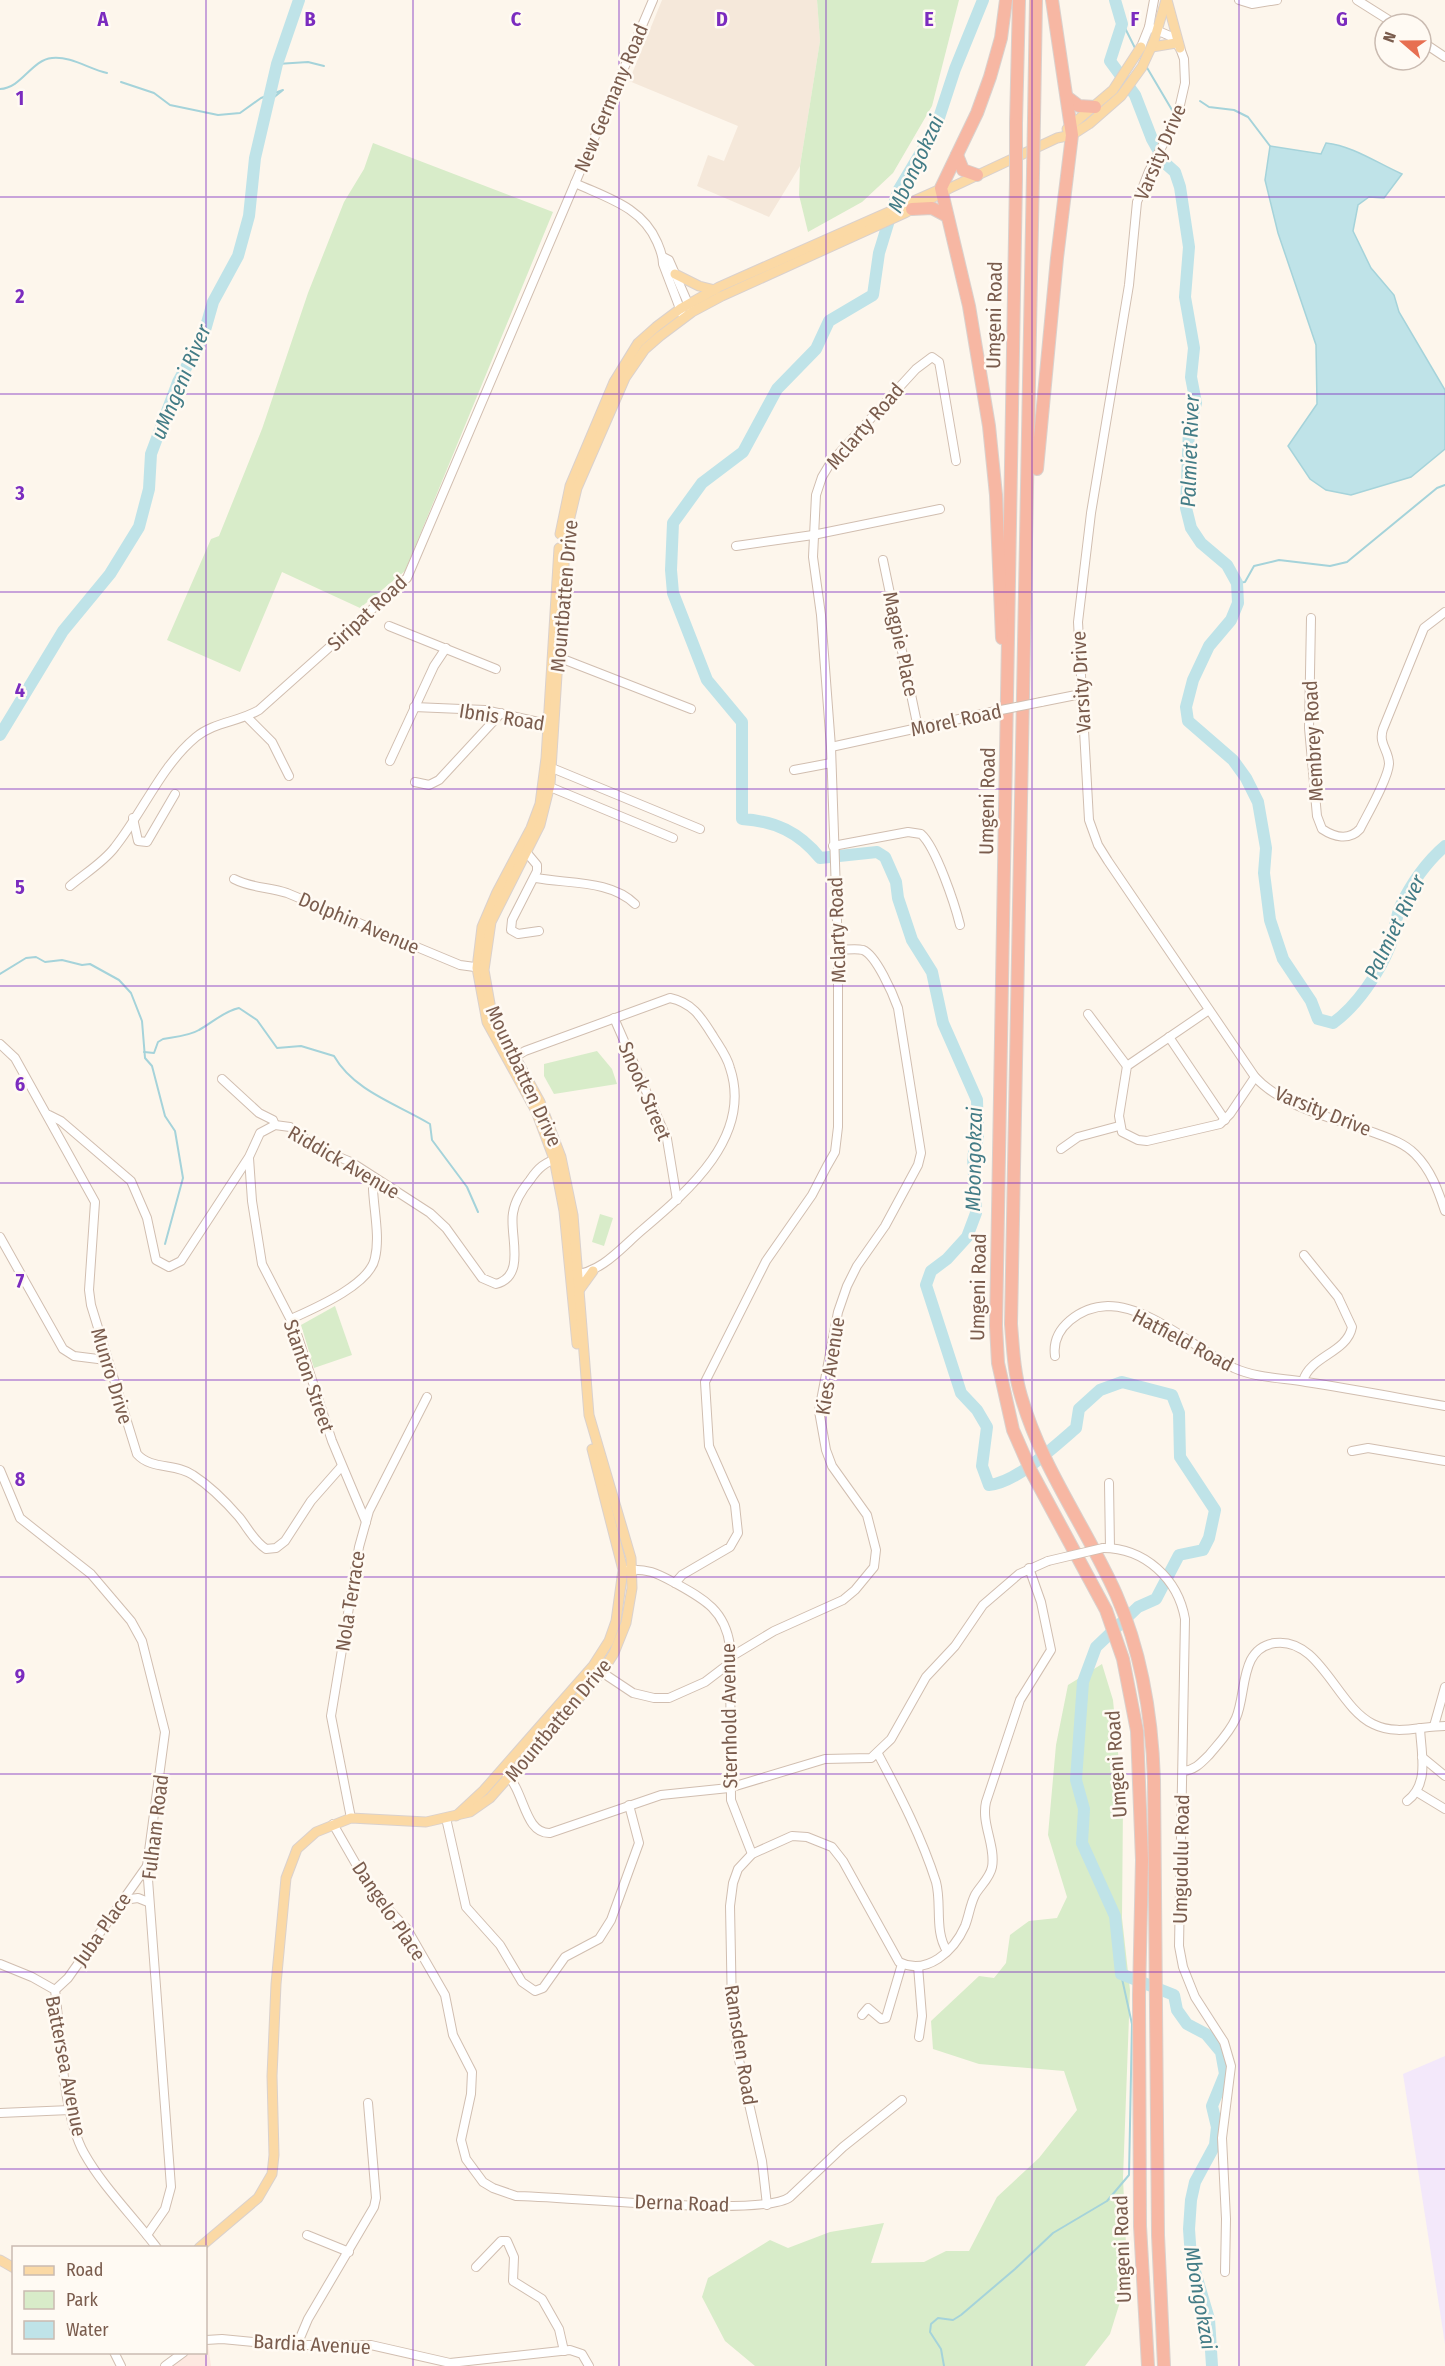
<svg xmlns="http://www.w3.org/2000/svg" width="1445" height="2366" viewBox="0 0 1445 2366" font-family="'Fira Sans Condensed',sans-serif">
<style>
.residential{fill:#f5e8da}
.commercial{fill:#fde8e0}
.education{fill:#f3e8fa}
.green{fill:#d8ecc9}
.water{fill:#bfe3e8;stroke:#a5d3da;stroke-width:1.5}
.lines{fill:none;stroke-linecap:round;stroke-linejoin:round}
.stream{stroke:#a5d3da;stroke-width:2}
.river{stroke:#bfe3e8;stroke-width:12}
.minor-casing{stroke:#d1beb0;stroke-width:10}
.major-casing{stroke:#dad1cd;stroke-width:11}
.highway-casing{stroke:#dad1cd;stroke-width:14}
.minor{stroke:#fff;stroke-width:8}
.major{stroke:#fbd9a5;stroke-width:9}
.highway{stroke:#f7b7a3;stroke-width:12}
.minor-bridge-casing{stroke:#d1beb0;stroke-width:10;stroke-linecap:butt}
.highway-bridge-casing{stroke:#dad1cd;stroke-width:14;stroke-linecap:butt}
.minor-bridge{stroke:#fff;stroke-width:8}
.highway-bridge{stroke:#f7b7a3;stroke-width:12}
.grid{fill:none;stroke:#7b2cbf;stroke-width:1.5;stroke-opacity:0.55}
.labels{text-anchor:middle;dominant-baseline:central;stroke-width:5;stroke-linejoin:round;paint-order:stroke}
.street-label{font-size:20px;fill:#7a5c4d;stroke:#fffaf3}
.water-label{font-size:21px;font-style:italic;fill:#437c86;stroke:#fffaf3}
.grid-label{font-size:20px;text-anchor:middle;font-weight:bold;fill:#7b2cbf;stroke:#fffaf3;stroke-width:5;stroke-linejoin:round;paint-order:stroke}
</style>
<rect width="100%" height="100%" fill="#fdf6ec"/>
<path class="residential" d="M662 0H817L820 41 800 166 769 217 697 186 708 155 724 161 738 126 629 81Z"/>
<path class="commercial" d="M208 2344 211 2366H172L191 2353 206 2352V2345Z"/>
<path class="education" d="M1445 2056V2344L1403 2074Z"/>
<g class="green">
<path d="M817 0H959L932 106 893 173 862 202 808 232 799 195 800 166 820 41Z"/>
<path d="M373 143 553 212 405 571 360 608 282 572 240 672 167 640 211 539 219 536 262 429 308 293 344 202 364 169Z"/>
<path d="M597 1051 612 1069 617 1084 554 1094 544 1076V1064Z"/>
<path d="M600 1214 613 1218 604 1246 592 1242Z"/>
<path d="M335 1306 352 1355 314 1368 301 1325Z"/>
<path d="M1102 1664 1113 1700 1123 1804 1122 1918 1130 1990 1123 2178 1126 2244 1125 2286 1110 2334 1085 2366H755L725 2341 702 2297 708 2278 770 2240 788 2248 830 2232 884 2223 871 2263 924 2262 946 2251H969L997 2197 1039 2158 1077 2110 1064 2071 979 2064 933 2049 931 2021 979 1976 994 1978 1006 1963 1010 1935 1029 1921 1057 1918 1067 1897 1048 1835 1056 1745 1068 1685Z"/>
</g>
<path class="water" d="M1326 143C1353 146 1377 163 1402 174L1384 198 1369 197 1358 205 1353 231 1371 268 1394 295 1399 312 1445 390V449L1411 477 1351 495 1326 490 1310 479 1288 446 1317 404 1316 345 1278 233 1265 180 1270 146 1321 154Z"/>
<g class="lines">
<g class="stream">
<path d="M1121 20 1135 48"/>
<path d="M277 64 308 62 324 66"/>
<path d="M1146 66 1172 110"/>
<path d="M121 82 154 93 170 105 218 115 240 113 261 98 283 90 268 102"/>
<path d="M0 89C22 88 31 60 52 58 71 56 89 69 107 73"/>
<path d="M1200 101 1209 107 1234 110 1248 117 1270 146"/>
<path d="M1237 583 1245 582 1254 566 1279 560 1330 566 1347 562 1437 488 1445 485"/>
<path d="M0 974 26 958 36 957 45 962 62 960 82 965 90 964 119 980 131 993 142 1021 145 1058 152 1066 165 1116 175 1131 183 1178 165 1244"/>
<path d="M144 1052 154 1053 158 1042 163 1039C174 1037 189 1036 199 1030 212 1023 224 1011 239 1008L257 1020 277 1048 301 1046 334 1056C354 1091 397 1104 430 1124L432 1140 467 1187 478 1212"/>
<path d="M944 2366 941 2349 930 2332 931 2324 938 2318 953 2320 961 2315 1015 2269 1053 2233 1107 2201 1129 2175 1132 2024 1121 1974"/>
</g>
<g class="river">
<path d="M983 0 955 69 936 127 898 191 879 253 873 295 829 321 816 349 777 389 743 452 702 483 673 523 671 570 673 593 707 680 742 722V819C775 821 799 832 820 858L877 852 885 857 896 882 898 898 912 940 932 972 943 1023 977 1100 978 1138 973 1157 976 1213 967 1237 947 1259 931 1271 926 1285 961 1393 977 1410 987 1427 982 1466 989 1485C1016 1483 1055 1446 1076 1428L1079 1409 1100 1390 1122 1382 1172 1395 1179 1413 1180 1457 1215 1510 1209 1538 1203 1550 1179 1555 1156 1599 1138 1607 1096 1647 1083 1682 1076 1780 1084 1809 1082 1843 1115 1916 1121 1974 1174 1995 1177 2010 1187 2024 1206 2034 1221 2052 1225 2074 1212 2106 1217 2127 1215 2145 1195 2182 1191 2200 1189 2229 1191 2258 1209 2319 1212 2366"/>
<path d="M1115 0 1122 24 1110 61 1135 95 1152 139 1166 164 1175 172 1180 187 1189 247 1185 297 1194 348 1191 377 1196 403 1189 428 1186 508 1191 528 1201 543 1227 565 1237 583 1238 603 1231 620 1209 646 1193 680 1186 707 1188 721 1233 760 1246 778 1258 802 1266 848 1264 873 1270 920 1283 959 1311 1001 1318 1019 1333 1023C1357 1006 1379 973 1390 946 1395 933 1395 918 1401 905 1411 884 1427 861 1445 846"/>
<path d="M0 735 63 631 110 574 139 527 149 489 151 454 178 382 203 337 213 302 238 256 249 216 255 158 277 64 299 0"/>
</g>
<g class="minor-casing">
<g id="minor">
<path d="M1239 0 1252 4 1277 0"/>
<path d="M1357 0 1395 24"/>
<path d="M1149 27 1170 36 1180 48 1184 59 1185 83 1177 118 1149 171 1137 202 1129 285 1091 513 1078 622 1089 820 1098 845 1108 861 1255 1077C1285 1109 1335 1118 1375 1133 1389 1138 1404 1143 1415 1154 1431 1170 1438 1190 1445 1211"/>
<path d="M1421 41 1445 57"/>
<path d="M1141 47 1149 27 1154 0"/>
<path d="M575 183C607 198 642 207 657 242 660 249 663 255 663 264L682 314"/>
<path d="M663 257 669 260 690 308"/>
<path d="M736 546 813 535 940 509"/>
<path d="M883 560 918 728"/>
<path d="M1311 618 1309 728 1317 816 1322 829C1334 837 1349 841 1360 829 1367 815 1388 779 1389 764 1389 750 1378 744 1383 729L1424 628 1445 612"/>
<path d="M389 626 496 669"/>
<path d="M555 656 691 709"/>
<path d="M1041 702 1081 694"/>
<path d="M414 707 485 710 552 725"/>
<path d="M247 717 272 742 289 776"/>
<path d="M831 747 991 712"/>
<path d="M390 761 434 666 446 648"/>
<path d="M552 768 700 829"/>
<path d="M794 770 831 763"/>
<path d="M415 782 429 785 439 780 501 713"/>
<path d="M550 787 673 838"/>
<path d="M133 818 138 841 147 842 175 794"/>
<path d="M833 846 908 832 921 834C936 847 955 905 960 925"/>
<path d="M527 853 537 865V871L512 920 511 930 518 934 539 931"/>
<path d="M536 878C569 884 611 880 635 904"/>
<path d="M234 879C251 888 269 887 287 893L460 965 482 968"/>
<path d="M70 886C84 874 104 862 115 847 143 812 161 766 196 737 214 722 239 722 259 710L407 578 653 0"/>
<path d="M1209 1010 1127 1066 1119 1116 1122 1132 1138 1140 1147 1141 1220 1124 1230 1114 1255 1077"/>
<path d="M1088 1014 1127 1066"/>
<path d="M614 1018 667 1139 677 1200"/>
<path d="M1169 1037 1225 1120"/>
<path d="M0 1044 15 1058 95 1202 89 1290 91 1305 137 1454C151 1470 176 1463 193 1475 210 1486 226 1502 239 1517 248 1528 253 1540 266 1549L276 1548 285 1541 311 1501 341 1467"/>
<path d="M510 1060 525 1051 670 998C693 1003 701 1017 713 1036 719 1046 727 1056 730 1068 753 1137 687 1192 641 1231 620 1249 602 1272 573 1275"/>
<path d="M222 1079 259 1113 273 1120 275 1125"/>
<path d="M49 1115 61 1121 131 1181 147 1218 156 1260 169 1267 181 1261 249 1157 260 1133 275 1125 290 1127 317 1148 351 1162 430 1213 446 1228 482 1278 496 1284C527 1276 509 1234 513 1213 515 1200 522 1190 530 1180 538 1168 545 1162 559 1158"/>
<path d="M1061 1149 1078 1137 1119 1126"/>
<path d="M249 1158 252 1201 262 1264 295 1328 332 1441 366 1522"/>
<path d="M0 1237 63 1349 74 1356 106 1360"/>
<path d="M291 1319C313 1309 370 1285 375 1258 380 1237 374 1211 373 1189L376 1179"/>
<path d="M1055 1356C1051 1327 1081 1307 1108 1306 1150 1306 1197 1350 1234 1368 1256 1378 1283 1378 1306 1382 1352 1389 1399 1398 1445 1406"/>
<path d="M1303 1381C1310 1356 1347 1353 1352 1327L1338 1297 1304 1255"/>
<path d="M1352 1451 1368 1448 1445 1461"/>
<path d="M0 1470 20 1518 91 1574 131 1621 142 1641 165 1732 147 1866 171 2187 165 2209 147 2235"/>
<path d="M1109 1483 1110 1548"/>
<path d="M1103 1548C1145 1548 1178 1579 1185 1619L1179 1946 1183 1967 1195 1997 1224 2042 1231 2066 1222 2138 1226 2219 1225 2272"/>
<path d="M627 1570C648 1568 658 1574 675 1583 704 1599 725 1610 730 1646L731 1800 752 1854"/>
<path d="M675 1583 682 1575 730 1547 738 1533 735 1505 709 1446 705 1382 766 1261 812 1195 827 1166 835 1152 838 1127V950L831 747 821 615 813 557 816 495 822 477 831 462 916 369 932 357 939 362 940 367 956 461"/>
<path d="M597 1669 633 1693 654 1698H669L705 1682 726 1666 734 1655 774 1631 843 1600 855 1590 874 1567 876 1550 867 1515 832 1466 826 1450 819 1411 838 1312 847 1286 857 1266 885 1226 918 1165 921 1153 898 1008C893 994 876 955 863 950 855 948 846 950 838 950"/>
<path d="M1434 1726 1445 1687"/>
<path d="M878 1754C900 1795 922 1838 936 1882 942 1904 934 1931 947 1951"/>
<path d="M1422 1757 1445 1776"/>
<path d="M1183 1771C1195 1770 1201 1763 1209 1755 1219 1743 1230 1732 1236 1718 1247 1693 1239 1648 1275 1643 1320 1637 1337 1707 1373 1724 1397 1736 1420 1726 1445 1726"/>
<path d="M506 1774C525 1791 524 1834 550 1833L661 1795 729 1788 825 1759 871 1758 891 1739 926 1677 955 1646 983 1605 1019 1574 1048 1561"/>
<path d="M1417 1792 1445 1809"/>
<path d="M1407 1801C1430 1784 1421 1753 1420 1728"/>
<path d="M351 1818 331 1716 359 1547 369 1511 427 1397"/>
<path d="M446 1818 466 1907 500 1945 522 1982 535 1991 543 1988 565 1957 599 1939 611 1920 639 1843 629 1805"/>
<path d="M333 1824 372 1892 407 1929 445 1995 453 2035 472 2072 471 2094 461 2140 466 2159 483 2182 493 2188 516 2196C562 2196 763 2218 790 2197L843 2147 902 2100"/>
<path d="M123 1900 138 1898 148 1902"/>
<path d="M0 1964 32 1977 55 1990C61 2036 62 2113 84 2153 103 2187 133 2216 157 2248"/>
<path d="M918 1966 922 2016 919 2037"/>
<path d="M55 1990 68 1978 147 1866"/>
<path d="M862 2015 868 2008 881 2019 886 2018 902 1964"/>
<path d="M0 2113 70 2110"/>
<path d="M767 2205 762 2161 739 2060 732 2010 730 1906 733 1883 738 1869 752 1854 792 1836 807 1837 832 1847 843 1861 899 1962C927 1976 954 1951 965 1926 969 1916 970 1905 975 1895 980 1886 990 1878 992 1867 996 1846 981 1824 986 1802L1020 1700 1051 1650 1041 1602 1029 1568"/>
<path d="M307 2235 349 2252"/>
<path d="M476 2267 501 2241H507L514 2257 513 2281 542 2299 559 2329 564 2351"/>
<path d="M206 2340 222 2339 284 2345H371L450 2363 570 2350 582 2354 589 2366"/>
<path d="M297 2345 308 2319 374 2207 376 2198 368 2103"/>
<path d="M114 2352 121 2366"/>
<path d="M165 2366 184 2352"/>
</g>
</g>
<g class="major-casing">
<g id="major">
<path d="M1167 0 1180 48"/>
<path d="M1152 47 1176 43"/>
<path d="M1067 129 1113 90 1141 47"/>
<path d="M675 274 699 286 715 290"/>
<path d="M560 534 570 486 614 382 638 343 656 327 680 309 719 287 936 191"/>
<path d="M559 548 546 758 540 804 531 828 497 892 482 927 477 968 487 1022 536 1111 554 1159 564 1211 577 1344"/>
<path d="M580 1289 593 1271"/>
<path d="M456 1816 484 1790 593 1666 609 1641 616 1621 623 1570 592 1449"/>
<path d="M199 2248 258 2198 272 2174 274 2155 272 2076 276 1984 286 1878 297 1849 316 1832 351 1818 426 1822 470 1812 490 1798 602 1672 614 1653 626 1623 632 1588 631 1558 589 1415 573 1215 561 1157 540 1102 492 1015 484 970 491 922 540 825 550 785 566 534 577 488 625 378 645 349 660 336 692 312 722 296 905 213 950 188 1057 138 1072 135 1089 124 1121 96 1142 67 1154 41 1166 0"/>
<path d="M0 2260 14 2268"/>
</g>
</g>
<g class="highway-casing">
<g id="highway">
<path d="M1067 97 1079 106 1095 107"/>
<path d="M1034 119 1036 0"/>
<path d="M1016 123 1019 0"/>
<path d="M957 155 963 170 977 175"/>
<path d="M1033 173 1011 1324C1013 1348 1014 1373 1021 1396 1041 1467 1086 1527 1116 1594 1142 1653 1152 1716 1154 1780L1158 2235 1164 2366"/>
<path d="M1016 179 996 1326 998 1363 1013 1430 1031 1471 1106 1610 1123 1659 1137 1731 1142 1860 1139 1995 1140 2226 1148 2366"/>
<path d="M912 209 932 208 947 216"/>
<path d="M1037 469 1057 258 1072 135 1052 0"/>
<path d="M1002 638 996 495 989 426 969 306 941 188 977 113 990 77 1001 38 1006 0"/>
</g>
</g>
<use href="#minor" class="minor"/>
<use href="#major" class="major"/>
<use href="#highway" class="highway"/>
<g class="minor-bridge-casing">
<g id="minor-bridge">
<path d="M991 712 1041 702"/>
<path d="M1048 1561 1103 1548"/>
</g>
</g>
<g class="highway-bridge-casing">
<g id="highway-bridge">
<path d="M1033 173 1034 119"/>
<path d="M1016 179V123"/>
</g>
</g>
<use href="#minor-bridge" class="minor-bridge"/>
<use href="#highway-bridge" class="highway-bridge"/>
</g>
<path class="grid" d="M206 0V2366M413 0V2366M619 0V2366M826 0V2366M1032 0V2366M1239 0V2366M0 197H1445M0 394H1445M0 592H1445M0 789H1445M0 986H1445M0 1183H1445M0 1380H1445M0 1577H1445M0 1774H1445M0 1972H1445M0 2169H1445"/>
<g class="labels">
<g class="street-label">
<text transform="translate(611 98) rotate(-67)">New Germany Road</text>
<text transform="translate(1160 152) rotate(-67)">Varsity Drive</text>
<text transform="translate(994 315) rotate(-89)">Umgeni Road</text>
<text transform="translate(865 426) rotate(-49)">Mclarty Road</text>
<text transform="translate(564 596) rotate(-85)">Mountbatten Drive</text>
<text transform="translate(367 613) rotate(-43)">Siripat Road</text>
<text transform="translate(901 644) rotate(78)">Magpie Place</text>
<text transform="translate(1081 682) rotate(-93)">Varsity Drive</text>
<text transform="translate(502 717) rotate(9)">Ibnis Road</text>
<text transform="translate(956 720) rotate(-12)">Morel Road</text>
<text transform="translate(1313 741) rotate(-93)">Membrey Road</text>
<text transform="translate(987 801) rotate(-89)">Umgeni Road</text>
<text transform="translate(359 923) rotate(23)">Dolphin Avenue</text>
<text transform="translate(837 930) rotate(-92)">Mclarty Road</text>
<text transform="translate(524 1076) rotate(65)">Mountbatten Drive</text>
<text transform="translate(645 1091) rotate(67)">Snook Street</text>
<text transform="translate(1323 1111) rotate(22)">Varsity Drive</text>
<text transform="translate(344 1162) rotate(30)">Riddick Avenue</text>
<text transform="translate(978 1287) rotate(-89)">Umgeni Road</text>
<text transform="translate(1183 1340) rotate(28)">Hatfield Road</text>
<text transform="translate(830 1366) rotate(-81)">Kies Avenue</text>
<text transform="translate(112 1376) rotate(73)">Munro Drive</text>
<text transform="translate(309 1376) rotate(71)">Stanton Street</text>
<text transform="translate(350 1601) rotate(-81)">Nola Terrace</text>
<text transform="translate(729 1716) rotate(-91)">Sternhold Avenue</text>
<text transform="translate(558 1720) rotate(-50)">Mountbatten Drive</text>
<text transform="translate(1116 1764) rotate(-94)">Umgeni Road</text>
<text transform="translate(155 1827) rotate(-83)">Fulham Road</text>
<text transform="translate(1181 1859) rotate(-89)">Umgudulu Road</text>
<text transform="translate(389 1911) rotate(56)">Dangelo Place</text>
<text transform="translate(102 1929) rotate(-55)">Juba Place</text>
<text transform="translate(741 2045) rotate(81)">Ramsden Road</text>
<text transform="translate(66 2066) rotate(79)">Battersea Avenue</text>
<text transform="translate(682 2203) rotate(2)">Derna Road</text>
<text transform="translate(1122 2249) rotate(-92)">Umgeni Road</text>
<text transform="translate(312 2344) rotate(3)">Bardia Avenue</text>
</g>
<g class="water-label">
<text transform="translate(916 164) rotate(-65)">Mbongokzai</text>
<text transform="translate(181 382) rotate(-67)">uMngeni River</text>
<text transform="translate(1190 451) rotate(-88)">Palmiet River</text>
<text transform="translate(1395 927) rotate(-64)">Palmiet River</text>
<text transform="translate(974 1159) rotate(-89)">Mbongokzai</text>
<text transform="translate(1200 2298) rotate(80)">Mbongokzai</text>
</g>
</g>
<g class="grid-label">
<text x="103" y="26">A</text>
<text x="310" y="26">B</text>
<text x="516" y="26">C</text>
<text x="722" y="26">D</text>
<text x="929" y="26">E</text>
<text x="1135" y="26">F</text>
<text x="1342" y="26">G</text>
<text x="20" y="105">1</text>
<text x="20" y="303">2</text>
<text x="20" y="500">3</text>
<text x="20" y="697">4</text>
<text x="20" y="894">5</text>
<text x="20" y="1091">6</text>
<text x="20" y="1288">7</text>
<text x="20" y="1486">8</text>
<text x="20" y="1683">9</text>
</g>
<rect x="12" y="2246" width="195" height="108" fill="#fffaf3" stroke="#cabbb1" stroke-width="1.5"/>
<rect x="24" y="2266" width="30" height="9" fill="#fbd9a5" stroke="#cabbb1" stroke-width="1.5"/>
<text x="66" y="2276" font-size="18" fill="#7a5c4d">Road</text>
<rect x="24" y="2291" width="30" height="18" fill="#d8ecc9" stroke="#cabbb1" stroke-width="1.5"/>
<text x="66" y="2306" font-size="18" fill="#7a5c4d">Park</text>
<rect x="24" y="2321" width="30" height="18" fill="#bfe3e8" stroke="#cabbb1" stroke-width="1.5"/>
<text x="66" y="2336" font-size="18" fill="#7a5c4d">Water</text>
<g transform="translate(1403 42) rotate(290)"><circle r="28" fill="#fffaf3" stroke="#cabbb1" stroke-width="1.5"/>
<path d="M0-4.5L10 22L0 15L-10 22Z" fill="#e76f51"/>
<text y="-9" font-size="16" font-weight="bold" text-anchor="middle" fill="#7a5c4d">N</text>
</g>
</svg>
